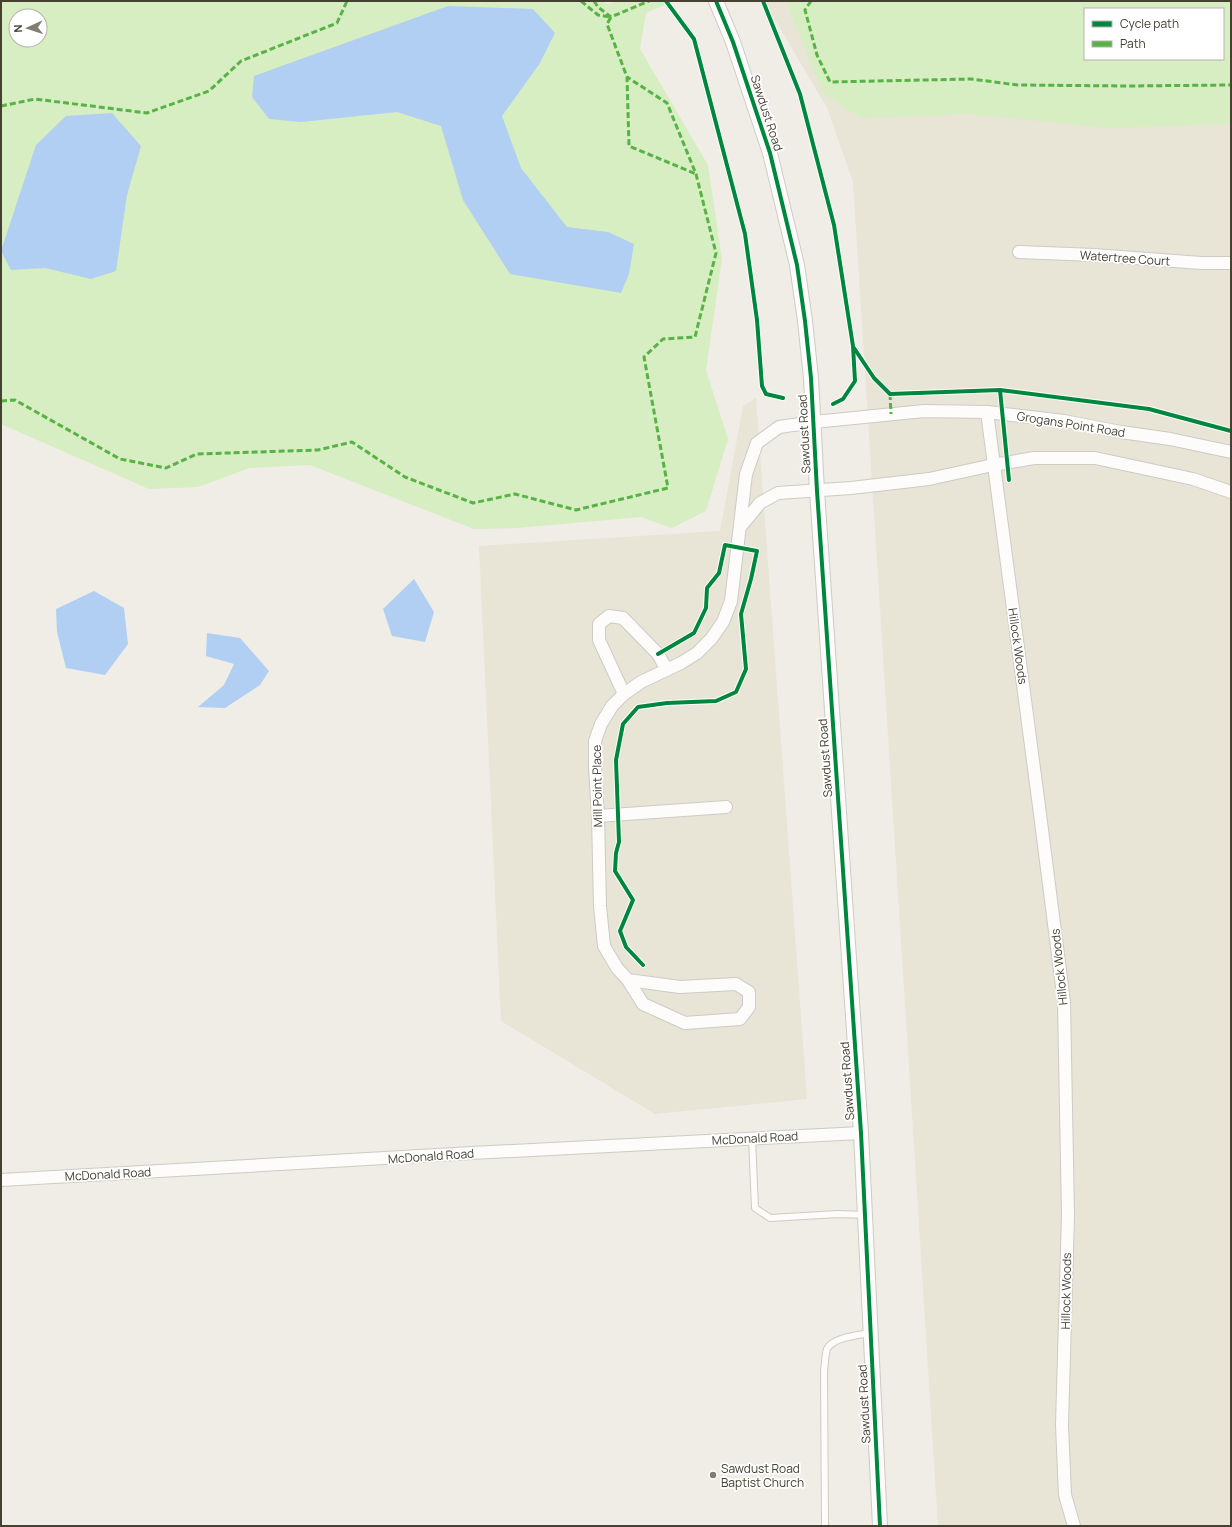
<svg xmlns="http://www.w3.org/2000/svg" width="1232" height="1527" viewBox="0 0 1232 1527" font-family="Manrope,sans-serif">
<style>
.residential{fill:#e8e5d6;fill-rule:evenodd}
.green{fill:#d7edc2;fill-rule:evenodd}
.water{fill:#b1cff3}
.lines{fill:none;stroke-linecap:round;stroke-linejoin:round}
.service-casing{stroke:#cdcbc4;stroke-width:8}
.minor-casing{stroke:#cdcbc4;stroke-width:14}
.tertiary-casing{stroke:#cdcbc4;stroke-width:16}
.service{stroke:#fdfcfb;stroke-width:6}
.minor{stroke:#fdfcfb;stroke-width:12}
.tertiary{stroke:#fdfcfb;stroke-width:14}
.quiet{stroke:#57b346;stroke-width:3;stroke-dasharray:6 3;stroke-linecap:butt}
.cycleway-casing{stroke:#fff;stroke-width:6}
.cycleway{stroke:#00873e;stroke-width:4}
.poi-dot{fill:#807d71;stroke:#fff;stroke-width:1.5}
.labels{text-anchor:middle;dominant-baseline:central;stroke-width:3.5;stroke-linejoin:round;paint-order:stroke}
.street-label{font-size:12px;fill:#454032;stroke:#fff}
.poi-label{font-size:12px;fill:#454032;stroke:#fff;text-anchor:start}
</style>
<rect width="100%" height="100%" fill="#efede6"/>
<g class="residential">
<path d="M764 1H1231V1526H938L853 182 827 108ZM1085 9H1223V59H1085Z"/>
<path d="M756 398 807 1099 655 1114 501 1021 479 546 720 531 743 406Z"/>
</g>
<g class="green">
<path d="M1 1H601L607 4 619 1H674L646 13 640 49 708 165 722 259 706 370 728 439 706 511 672 528 641 517 517 528 474 529 310 465 249 468 198 487 149 489 1 424ZM16 16H40V40H16Z"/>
<path d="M786 1H1231V124L1106 128 971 114 861 118 823 93ZM1085 9H1223V59H1085Z"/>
</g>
<g class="water">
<path d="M448 6 533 9 555 33 540 63 502 116 521 168 567 227 608 232 634 244 629 274 621 293 510 274 463 200 441 126 397 112 301 122 269 119 252 97 254 76Z"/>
<path d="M112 113 141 146 127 195 116 271 91 279 45 268 11 270 1 251 36 145 66 116Z"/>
<path d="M414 579 434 612 425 642 392 636 383 609Z"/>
<path d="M94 591 124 608 128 644 105 675 66 668 57 632 56 609Z"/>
<path d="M207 633 240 638 269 671 260 685 225 708 198 707 224 685 234 664 206 656Z"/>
</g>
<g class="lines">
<g class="service-casing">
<g id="service">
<path d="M752 1138 755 1208 770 1218 838 1214 865 1215"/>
<path d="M825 1526 824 1371C825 1364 825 1355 827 1349 833 1337 859 1335 870 1333"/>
</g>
</g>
<g class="minor-casing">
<g id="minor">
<path d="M1019 252 1094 255 1201 263H1231"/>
<path d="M987 412 1040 814 1064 1002 1068 1215 1062 1425 1065 1495 1074 1526"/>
<path d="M741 526 760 503 778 493 851 488 929 479 993 465 1034 458H1095L1193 479 1231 492"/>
<path d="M624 694 599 640V624L609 616 623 618 658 654 667 670"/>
<path d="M598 816 726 807"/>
<path d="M628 980 680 987 736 984 749 992V1007L740 1019 685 1023 643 1004 628 980 617 968 604 946 600 906 598 816 595 767V741L601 724 612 706 624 694 641 682 681 663 697 653 711 639 723 622 731 601 746 474 757 443 779 427 814 422 924 411 987 412 1064 421 1121 432 1170 439 1231 452"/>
<path d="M1 1180C288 1164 574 1146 861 1133"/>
</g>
</g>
<g class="tertiary-casing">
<path id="tertiary" d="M716 1 733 42 770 153 797 265 805 321 811 378 817 491 861 1133 880 1526"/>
</g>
<use href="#service" class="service"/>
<use href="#minor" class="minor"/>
<use href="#tertiary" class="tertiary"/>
<g class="quiet">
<path d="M581 1 598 15 611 17 607 24 627 77 629 146 696 174"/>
<path d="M594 1 598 7 611 17 649 1"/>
<path d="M811 1 805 10 817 55 830 82 971 79 1018 85 1125 86 1231 85"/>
<path d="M1 106 35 99 147 113 209 91 241 61 337 23 347 1"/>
<path d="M890 394 891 414"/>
<path d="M1 401 15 400 120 459 166 468 197 454 318 450 352 442 405 477 473 503 515 494 576 510 668 488 644 357 663 339 695 337 716 253 696 174 667 103 627 77"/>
</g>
<g class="cycleway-casing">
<g id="cycleway">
<path d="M666 1 694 39 745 234 757 320 762 386 766 394 783 398"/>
<path d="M716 1 733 42 770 153 797 265 805 321 811 378 817 491 861 1133 880 1526"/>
<path d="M763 1 800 94 834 225 853 346 855 381 843 399 833 404"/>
<path d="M854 348 874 378 890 394 1000 390 1149 409 1231 431"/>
<path d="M1000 390 1009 480"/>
<path d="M643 965 626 947 620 931 633 900 615 871 616 853 619 842 616 760 623 724 638 707 667 703 716 701 736 692 746 669 741 614 751 579 757 551 725 545 719 573 707 588 706 608 694 633 658 654"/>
</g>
</g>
<use href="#cycleway" class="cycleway"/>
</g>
<circle class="poi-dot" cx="713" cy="1475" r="4"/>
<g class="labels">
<g class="street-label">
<text transform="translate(767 113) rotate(72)">Sawdust Road</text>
<text transform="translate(1125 258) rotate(4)">Watertree Court</text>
<text transform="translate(1071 424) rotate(9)">Grogans Point Road</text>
<text transform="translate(804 434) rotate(-93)">Sawdust Road</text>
<text transform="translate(1018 646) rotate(82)">Hillock Woods</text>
<text transform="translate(825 758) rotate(-94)">Sawdust Road</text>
<text transform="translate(597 786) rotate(-91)">Mill Point Place</text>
<text transform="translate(1059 967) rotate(-96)">Hillock Woods</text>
<text transform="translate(847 1081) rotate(-94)">Sawdust Road</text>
<text transform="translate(755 1138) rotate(-3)">McDonald Road</text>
<text transform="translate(431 1156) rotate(-4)">McDonald Road</text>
<text transform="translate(108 1174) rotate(-3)">McDonald Road</text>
<text transform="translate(1066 1291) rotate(-89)">Hillock Woods</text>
<text transform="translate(864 1404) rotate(-93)">Sawdust Road</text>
</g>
<g class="poi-label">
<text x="721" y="1468">Sawdust Road<tspan x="721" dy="14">Baptist Church</tspan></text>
</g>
</g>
<rect width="1232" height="1527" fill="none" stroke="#454032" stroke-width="4"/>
<rect x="1084" y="8" width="140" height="52" fill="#ffffff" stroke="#b5b3ad"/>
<rect x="1092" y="21" width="20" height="6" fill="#00873e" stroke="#b5b3ad"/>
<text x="1120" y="28" font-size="12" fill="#454032">Cycle path</text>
<rect x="1092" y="41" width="20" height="6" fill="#57b346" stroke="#b5b3ad"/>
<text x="1120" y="48" font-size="12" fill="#454032">Path</text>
<g transform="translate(28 28) rotate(267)"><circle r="19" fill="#ffffff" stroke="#b5b3ad"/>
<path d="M0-3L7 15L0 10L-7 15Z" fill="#807d71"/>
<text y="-6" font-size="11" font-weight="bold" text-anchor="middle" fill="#454032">N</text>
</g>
</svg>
